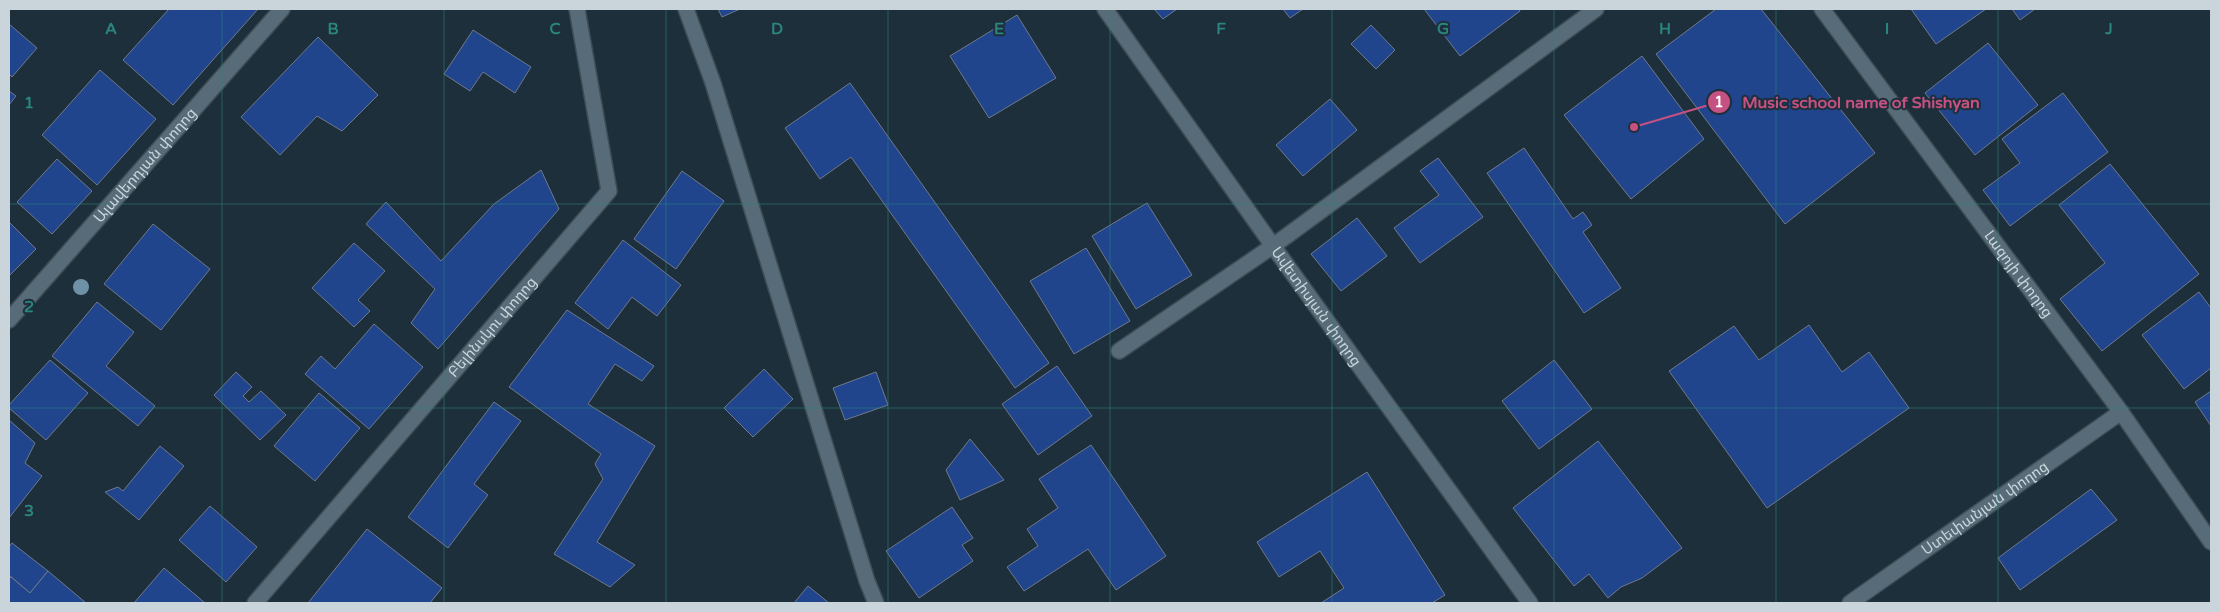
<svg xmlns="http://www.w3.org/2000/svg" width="2220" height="612" viewBox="0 0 2220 612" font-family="'Varela Round','Noto Sans Armenian',sans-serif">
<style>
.building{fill:#20458d;stroke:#6f798b}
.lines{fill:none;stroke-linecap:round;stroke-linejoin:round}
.minor-casing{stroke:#3d4c55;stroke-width:18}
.minor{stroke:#576c78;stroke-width:15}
.tree{fill:#6f91a5}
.grid{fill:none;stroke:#2b847e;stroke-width:1;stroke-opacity:0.55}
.labels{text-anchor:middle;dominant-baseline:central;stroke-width:4;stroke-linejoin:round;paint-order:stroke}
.street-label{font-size:15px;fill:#c9d5db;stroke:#1d2f3a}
.grid-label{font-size:16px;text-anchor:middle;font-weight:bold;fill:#2b847e;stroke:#1d2f3a;stroke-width:4;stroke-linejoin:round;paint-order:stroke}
.leader{fill:none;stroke:#c45181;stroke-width:2}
.callout-dot{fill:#c45181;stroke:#1d2f3a;stroke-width:2}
.mark-label{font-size:15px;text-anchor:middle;font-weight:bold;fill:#fff}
.callout-label{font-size:16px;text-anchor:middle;font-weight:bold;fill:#c45181;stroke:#1d2f3a;stroke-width:4;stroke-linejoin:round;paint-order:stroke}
</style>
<rect width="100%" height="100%" fill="#1d2f3a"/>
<g class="building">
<path d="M169 9H258L173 105 123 60Z"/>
<path d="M718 9H740L722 17Z"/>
<path d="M1154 9H1177L1163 19Z"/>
<path d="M1283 9H1303L1290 18Z"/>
<path d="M1424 9H1519L1520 11 1460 56Z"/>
<path d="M1716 9H1761L1875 153 1785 224 1656 54Z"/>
<path d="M1911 9H1986L1936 44Z"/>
<path d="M2012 9H2035L2020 20Z"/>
<path d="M1017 15 1056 78 989 118 950 56Z"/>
<path d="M9 24 37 48 12 77 9 74Z"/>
<path d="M1371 25 1395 50 1376 69 1351 44Z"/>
<path d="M473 30 531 67 515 93 483 72 470 91 444 74Z"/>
<path d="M318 37 378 95 342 131 317 116 280 155 241 117Z"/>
<path d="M1988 43 2038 105 1975 155 1925 93Z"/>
<path d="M1642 56 1704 139 1631 199 1564 115Z"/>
<path d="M100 70 156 119 97 185 42 135Z"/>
<path d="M850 83 1049 363 1015 388 851 157 820 179 785 128Z"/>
<path d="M9 91 16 96 9 105Z"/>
<path d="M2063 93 2108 152 2010 226 1983 190 2020 163 2002 139Z"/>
<path d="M1330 99 1357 130 1303 176 1276 145Z"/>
<path d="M1524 148 1573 219 1583 212 1592 225 1583 232 1621 288 1584 313 1487 173Z"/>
<path d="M1438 158 1483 217 1420 263 1394 228 1439 195 1420 171Z"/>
<path d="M57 159 92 191 52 234 17 202Z"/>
<path d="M2110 164 2199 274 2102 351 2060 299 2105 263 2059 205Z"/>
<path d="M541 170 559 209 438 349 411 323 435 289 366 224 386 202 441 261 494 204Z"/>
<path d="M682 171 724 201 676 269 634 239Z"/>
<path d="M1147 203 1192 275 1136 309 1092 236Z"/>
<path d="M1357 218 1387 256 1341 291 1311 254Z"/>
<path d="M9 222 36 249 9 276Z"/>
<path d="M153 224 210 269 161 330 104 284Z"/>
<path d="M623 240 681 285 657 316 632 297 608 329 575 303Z"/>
<path d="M354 243 385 271 358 300 370 311 354 327 312 288Z"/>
<path d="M1086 248 1130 321 1074 354 1030 281Z"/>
<path d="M2199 292 2211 308V368L2184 389 2142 335Z"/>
<path d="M97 302 134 332 106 366 155 406 138 426 52 356Z"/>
<path d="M567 310 654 366 642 381 615 364 588 404 655 446 597 542 635 565 610 587 554 554 603 479 595 464 601 454 509 387Z"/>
<path d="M374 324 423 367 369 429 305 374 321 356 335 369Z"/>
<path d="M1809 325 1842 372 1869 352 1909 408 1767 508 1669 371 1734 326 1759 360Z"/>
<path d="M50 360 88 393 46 440 9 408V405Z"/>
<path d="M1554 360 1592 409 1539 449 1502 401Z"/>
<path d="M1057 366 1092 416 1038 455 1002 404Z"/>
<path d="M764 369 793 399 753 437 724 408Z"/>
<path d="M236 372 252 387 243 396 249 402 261 391 286 415 260 440 214 395Z"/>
<path d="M876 372 888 405 845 420 833 388Z"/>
<path d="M2211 391V426L2195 402Z"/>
<path d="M319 393 360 428 315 481 274 446Z"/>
<path d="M494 402 521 421 474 484 488 495 448 548 408 517Z"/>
<path d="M9 420 35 443 25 463 42 476 9 518Z"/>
<path d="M970 439 1004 480 960 500 946 470Z"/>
<path d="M1598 441 1682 548 1642 578 1621 587 1608 598 1589 574 1574 586 1513 508Z"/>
<path d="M1091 445 1166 556 1116 590 1088 549 1024 591 1007 567 1038 546 1027 529 1058 508 1039 479Z"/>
<path d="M160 446 184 466 139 520 105 492 118 487 123 491Z"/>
<path d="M1367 472 1445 595 1432 603H1321L1344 588 1320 551 1279 577 1257 542Z"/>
<path d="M2091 489 2117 520 2020 590 1998 558Z"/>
<path d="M210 506 257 547 226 582 179 540Z"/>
<path d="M952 507 973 538 962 545 973 561 919 598 886 551Z"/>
<path d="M367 529 442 588 430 603H308Z"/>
<path d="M12 543 48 571 30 593 9 575V547Z"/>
<path d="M164 568 205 603H134Z"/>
<path d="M48 571 86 603H9V579L11 577 30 593Z"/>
<path d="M808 586 829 603H794Z"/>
</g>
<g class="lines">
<g class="minor-casing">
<g id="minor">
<path d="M686 9 713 83 867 581 876 603"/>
<path id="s1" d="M1105 9 1273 246 1530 603"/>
<path id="s2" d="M1822 9 2121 412 2211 542"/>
<path id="s3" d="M9 320 282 9"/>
<path d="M1119 351 1273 246 1596 9"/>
<path id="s4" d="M255 603 609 191 577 9"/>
<path id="s5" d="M1850 603 2121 412"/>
</g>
</g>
<use href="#minor" class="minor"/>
</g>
<circle class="tree" cx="81" cy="287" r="8"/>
<path class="grid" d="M222 9V603M444 9V603M666 9V603M888 9V603M1110 9V603M1332 9V603M1554 9V603M1776 9V603M1998 9V603M9 204H2211M9 408H2211"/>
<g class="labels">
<g class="street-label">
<text stroke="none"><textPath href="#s3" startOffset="206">Ալավերդյան փողոց</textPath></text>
<text stroke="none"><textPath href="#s2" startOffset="330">Լազոյի փողոց</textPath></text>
<text stroke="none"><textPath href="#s1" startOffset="365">Ավետիսյան փողոց</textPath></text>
<text stroke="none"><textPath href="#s4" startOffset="364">Բելինսկու փողոց</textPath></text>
<text stroke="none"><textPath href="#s5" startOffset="165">Ստեփանյան փողոց</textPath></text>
</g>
</g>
<g class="grid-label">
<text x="111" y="34">A</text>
<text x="333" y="34">B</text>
<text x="555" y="34">C</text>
<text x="777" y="34">D</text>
<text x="999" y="34">E</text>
<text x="1221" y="34">F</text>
<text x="1443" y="34">G</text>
<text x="1665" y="34">H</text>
<text x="1887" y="34">I</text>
<text x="2109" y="34">J</text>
<text x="29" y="108">1</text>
<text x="29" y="312">2</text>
<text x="29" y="516">3</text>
</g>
<path class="leader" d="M1634 127L1719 102"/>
<g class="callout-dot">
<circle cx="1634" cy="127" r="5"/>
<circle cx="1719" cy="102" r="12"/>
</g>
<g class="mark-label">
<text x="1719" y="107">1</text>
</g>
<g class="callout-label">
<text x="1861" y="108">Music school name of Shishyan</text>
</g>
<rect width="2220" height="612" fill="none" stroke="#c9d5db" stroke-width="20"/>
</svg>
